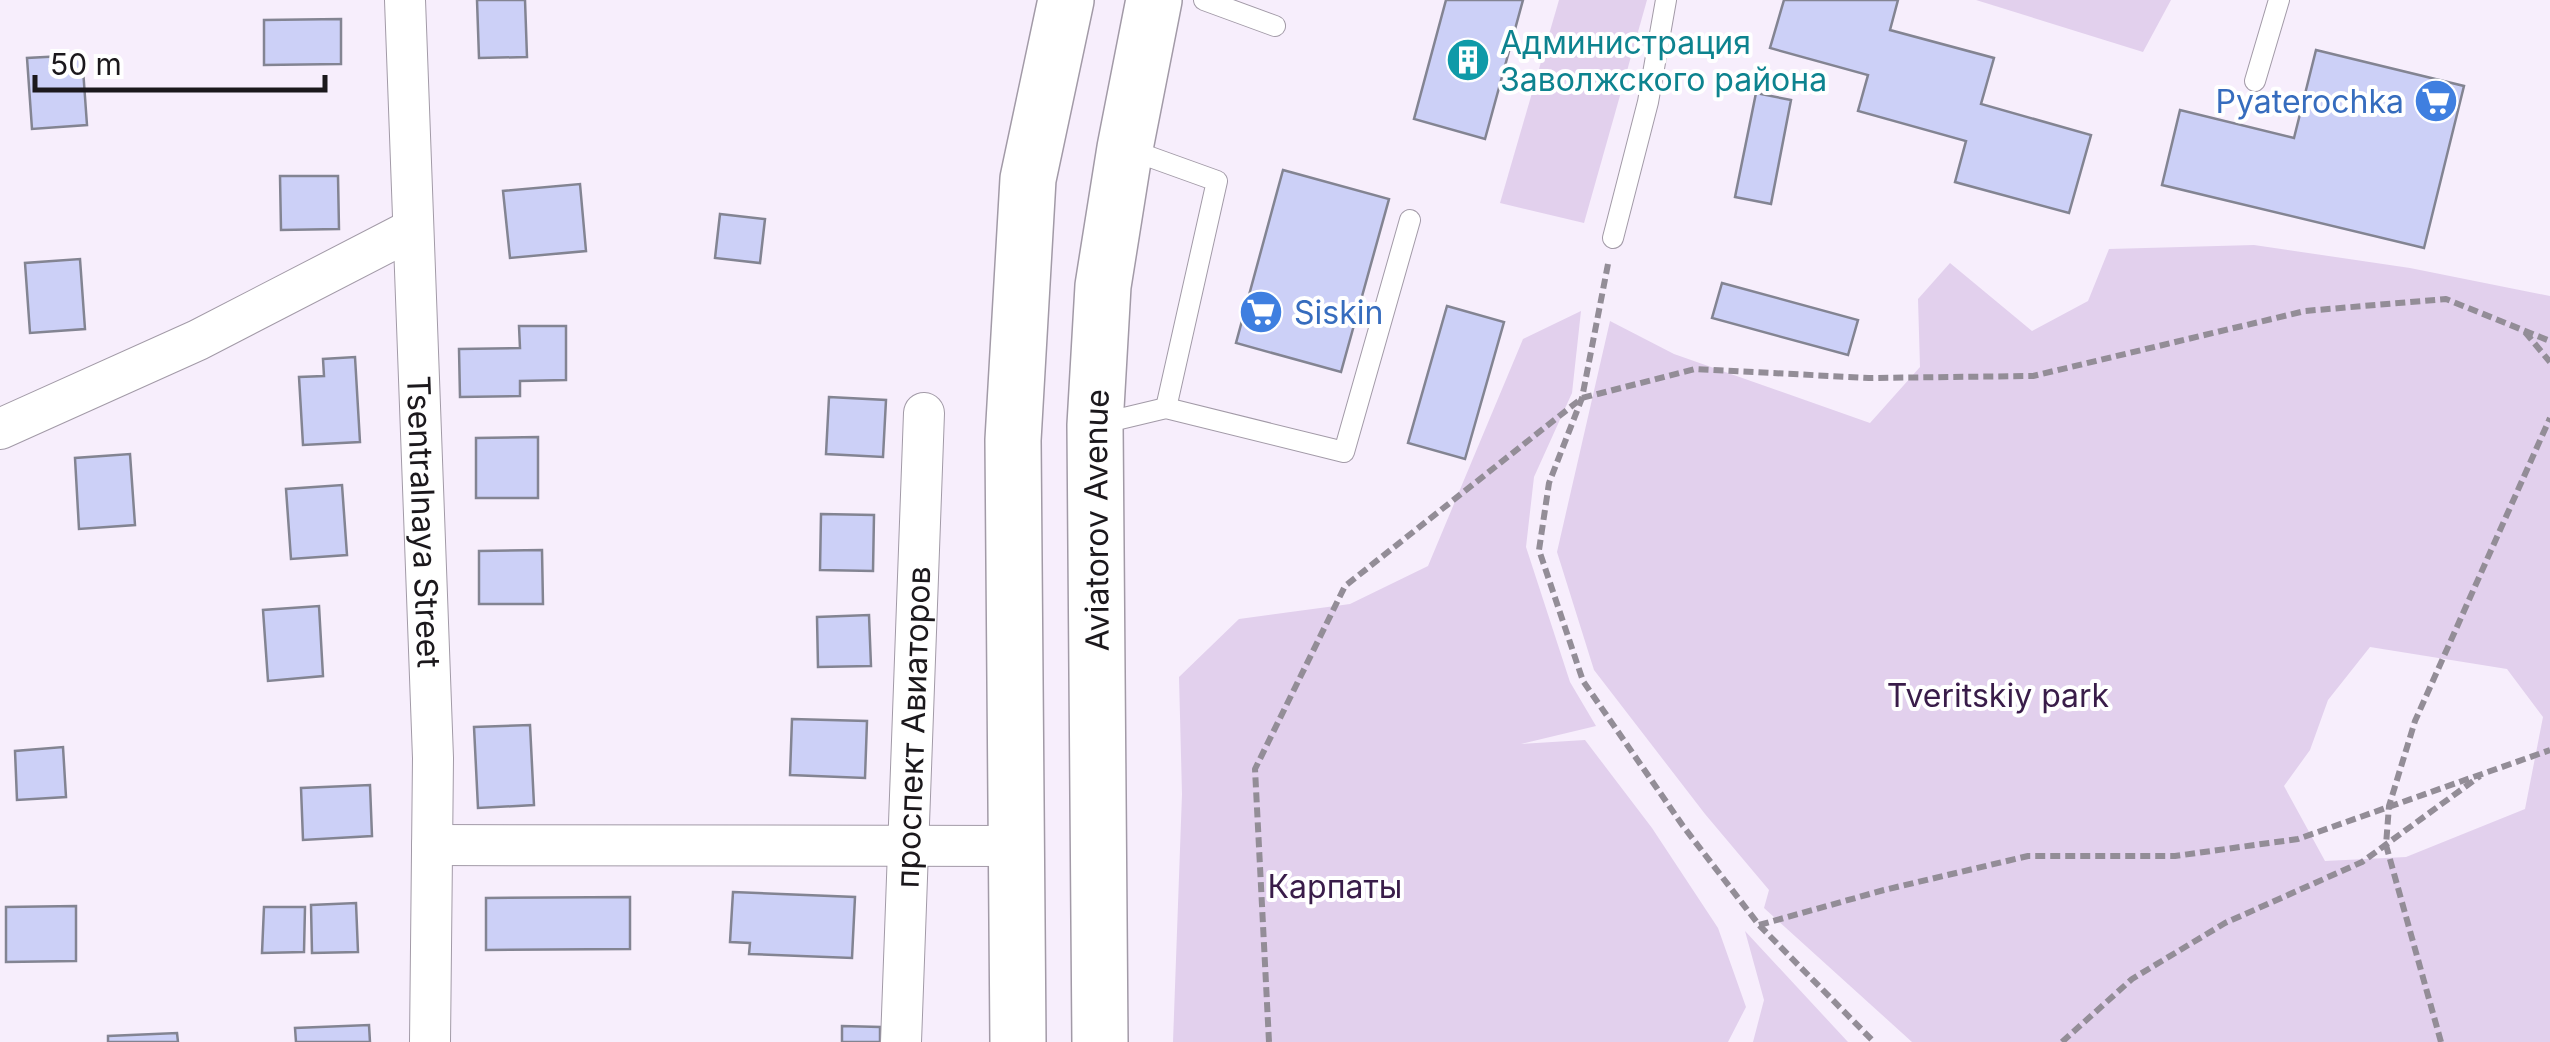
<svg xmlns="http://www.w3.org/2000/svg" width="2550" height="1042" viewBox="0 0 2550 1042" font-family="Inter,sans-serif">
<style>
.green{fill:#e2d0ed;fill-rule:evenodd}
.building{fill:#ccd0f7;stroke:#838492;stroke-width:2.5}
.lines{fill:none;stroke-linecap:round;stroke-linejoin:round}
.lane-casing{stroke:#a29aa7;stroke-width:22}
.street-casing{stroke:#a29aa7;stroke-width:42}
.secondary-casing{stroke:#a29aa7;stroke-width:58}
.path{stroke:#938d97;stroke-width:6;stroke-dasharray:10 5;stroke-linecap:butt}
.lane{stroke:#fff;stroke-width:20}
.street{stroke:#fff;stroke-width:40}
.secondary{stroke:#fff;stroke-width:55}
.labels{text-anchor:middle;dominant-baseline:central;stroke-width:8;stroke-linejoin:round;paint-order:stroke}
.culture-label{font-size:32px;fill:#0d838f;stroke:#fff;text-anchor:start}
.shop-label{font-size:32px;fill:#366cbe;stroke:#fff;text-anchor:end}
.street-label{font-size:32px;fill:#1b181c;stroke:#fff}
.park-label{font-size:32px;fill:#391c49;stroke:#fff}
</style>
<rect width="100%" height="100%" fill="#f7eefc"/>
<g class="green">
<path d="M1559 0H1647L1584 223 1500 203Z"/>
<path d="M1976 0H2171L2143 52Z"/>
<path d="M2254 245 2410 268 2550 296V1042H1912L1764 908 1769 890 1705 814 1594 670 1557 552 1610 321 1674 354 1870 423 1920 367 1918 299 1950 263 2032 331 2088 301 2109 249ZM2370 647 2507 669 2543 717 2525 809 2406 857 2325 861 2284 786 2310 750 2328 700Z"/>
<path d="M1581 311 1572 393 1534 477 1526 547 1570 682 1596 726 1521 744 1585 740 1652 828 1718 928 1746 1007 1728 1042H1173L1182 794 1179 677 1239 619 1350 604 1428 566 1523 339Z"/>
<path d="M1745 931 1848 1042H1753L1764 1000Z"/>
</g>
<g class="building">
<path d="M477 0H525L527 57 479 58Z"/>
<path d="M1446 0H1523L1485 139 1414 119Z"/>
<path d="M1784 0H1898L1890 30 1994 58 1981 104 2091 135 2069 213 1955 182 1966 141 1858 111 1868 75 1770 48Z"/>
<path d="M341 19V64L264 65V20Z"/>
<path d="M2316 50 2464 86 2424 248 2162 185 2180 110 2294 138Z"/>
<path d="M82 55 87 125 32 129 27 58Z"/>
<path d="M1756 93 1791 100 1771 204 1735 197Z"/>
<path d="M1283 170 1389 199 1341 372 1236 343Z"/>
<path d="M280 176H338L339 229 281 230Z"/>
<path d="M580 184 586 251 510 258 503 191Z"/>
<path d="M720 214 765 219 760 263 715 258Z"/>
<path d="M80 259 85 329 30 333 25 263Z"/>
<path d="M1722 283 1858 320 1848 355 1712 318Z"/>
<path d="M1447 306 1504 322 1465 459 1408 443Z"/>
<path d="M519 326H566V380L520 381V396L460 397 459 349 520 348Z"/>
<path d="M355 357 360 442 303 445 299 377 324 376 323 359Z"/>
<path d="M829 397 886 400 883 457 826 454Z"/>
<path d="M538 437V498H476V438Z"/>
<path d="M130 454 135 525 79 529 75 458Z"/>
<path d="M342 485 347 555 291 559 286 489Z"/>
<path d="M821 514 874 515 873 571 820 570Z"/>
<path d="M542 550 543 604H479V551Z"/>
<path d="M319 606 323 676 268 681 263 610Z"/>
<path d="M869 615 871 666 818 667 817 617Z"/>
<path d="M792 719 867 721 865 778 790 775Z"/>
<path d="M530 725 534 805 478 808 474 727Z"/>
<path d="M63 747 66 797 17 800 15 751Z"/>
<path d="M370 785 372 836 303 840 301 788Z"/>
<path d="M733 892 855 897 852 958 749 954 750 943 730 942Z"/>
<path d="M630 897V949L486 950V898Z"/>
<path d="M356 903 358 952 312 953 311 905Z"/>
<path d="M76 906V961L6 962V907Z"/>
<path d="M264 907H305L304 952 262 953Z"/>
<path d="M369 1025 370 1042H296L295 1028Z"/>
<path d="M842 1026 880 1027V1042H842Z"/>
<path d="M177 1033 178 1042H108V1036Z"/>
</g>
<g class="lines">
<g class="lane-casing">
<g id="lane">
<path d="M1204 0 1275 26"/>
<path d="M2255 81 2279 0"/>
<path d="M1128 149 1217 181 1166 408"/>
<path d="M1613 238 1648 102 1666 0"/>
<path d="M1099 424 1166 408 1344 452 1410 220"/>
</g>
</g>
<g class="street-casing">
<g id="street">
<path id="s1" d="M405 0 433 758 430 1042"/>
<path d="M0 429 198 340 413 229"/>
<path d="M432 845 1016 846"/>
<path id="s2" d="M901 1042 924 413"/>
</g>
</g>
<g class="secondary-casing">
<g id="secondary">
<path d="M1018 1042 1013 440 1028 179 1066 0"/>
<path id="s3" d="M1100 1042 1095 425 1103 286 1125 148 1154 0"/>
</g>
</g>
<g class="path">
<path d="M1608 264 1582 398 1549 483 1539 550 1583 681 1683 826 1759 925 1874 1042"/>
<path d="M2525 332 2550 362"/>
<path d="M1759 925 1884 890 2028 856H2175L2298 839 2550 750"/>
<path d="M1269 1042 1255 769 1345 586 1582 398 1695 369 1869 378 2033 376 2305 311 2446 299 2550 341"/>
<path d="M2062 1042 2132 979 2225 923 2362 862 2480 776"/>
<path d="M2441 1042 2386 845 2389 806 2415 721 2550 418"/>
</g>
<use href="#lane" class="lane"/>
<use href="#street" class="street"/>
<use href="#secondary" class="secondary"/>
</g>
<defs>
<g id="building-disc" transform="scale(2.25)"><circle r="9.5" fill="#0f9aa8" stroke="#fff"/><path d="M-4-6H4V6H1V3H-1V6H-4ZM-2.5-4.3h1.7v1.8h-1.7ZM.8-4.3h1.7v1.8H.8ZM-2.5-1h1.7V.8h-1.7ZM.8-1h1.7V.8H.8Z" fill="#fff"/></g>
<g id="supermarket-disc" transform="scale(2.25)"><circle r="9.5" fill="#3f7fe0" stroke="#fff"/><path d="M-6-5.5h2.5l.6 2H6L4.5 2H-2.5L-4.4-4H-6ZM-1.5 3.2a1.3 1.3 0 1 0 .1 0ZM3 3.2a1.3 1.3 0 1 0 .1 0Z" fill="#fff"/></g>
</defs>
<g fill-rule="evenodd">
<use href="#building-disc" x="1468" y="60"/>
<use href="#supermarket-disc" x="2436" y="101"/>
<use href="#supermarket-disc" x="1261" y="312"/>
</g>
<g class="labels">
<g class="culture-label">
<text x="1500" y="42">Администрация<tspan x="1500" dy="37">Заволжского района</tspan></text>
</g>
<g class="shop-label">
<text x="2404" y="101">Pyaterochka</text>
<text x="1294" y="312" text-anchor="start">Siskin</text>
</g>
<g class="street-label">
<text stroke="none"><textPath href="#s3" startOffset="522">Aviatorov Avenue</textPath></text>
<text stroke="none"><textPath href="#s1" startOffset="522">Tsentralnaya Street</textPath></text>
<text stroke="none"><textPath href="#s2" startOffset="315">проспект Авиаторов</textPath></text>
</g>
<g class="park-label">
<text x="1998" y="695">Tveritskiy park</text>
<text x="1335" y="886">Карпаты</text>
</g>
</g>
<path d="M35 75v15h290v-15" fill="none" stroke="#1b181c" stroke-width="5"/>
<text x="50" y="75" font-size="30" fill="#1b181c" stroke="#ffffff" stroke-width="8" paint-order="stroke">50 m</text>
</svg>
